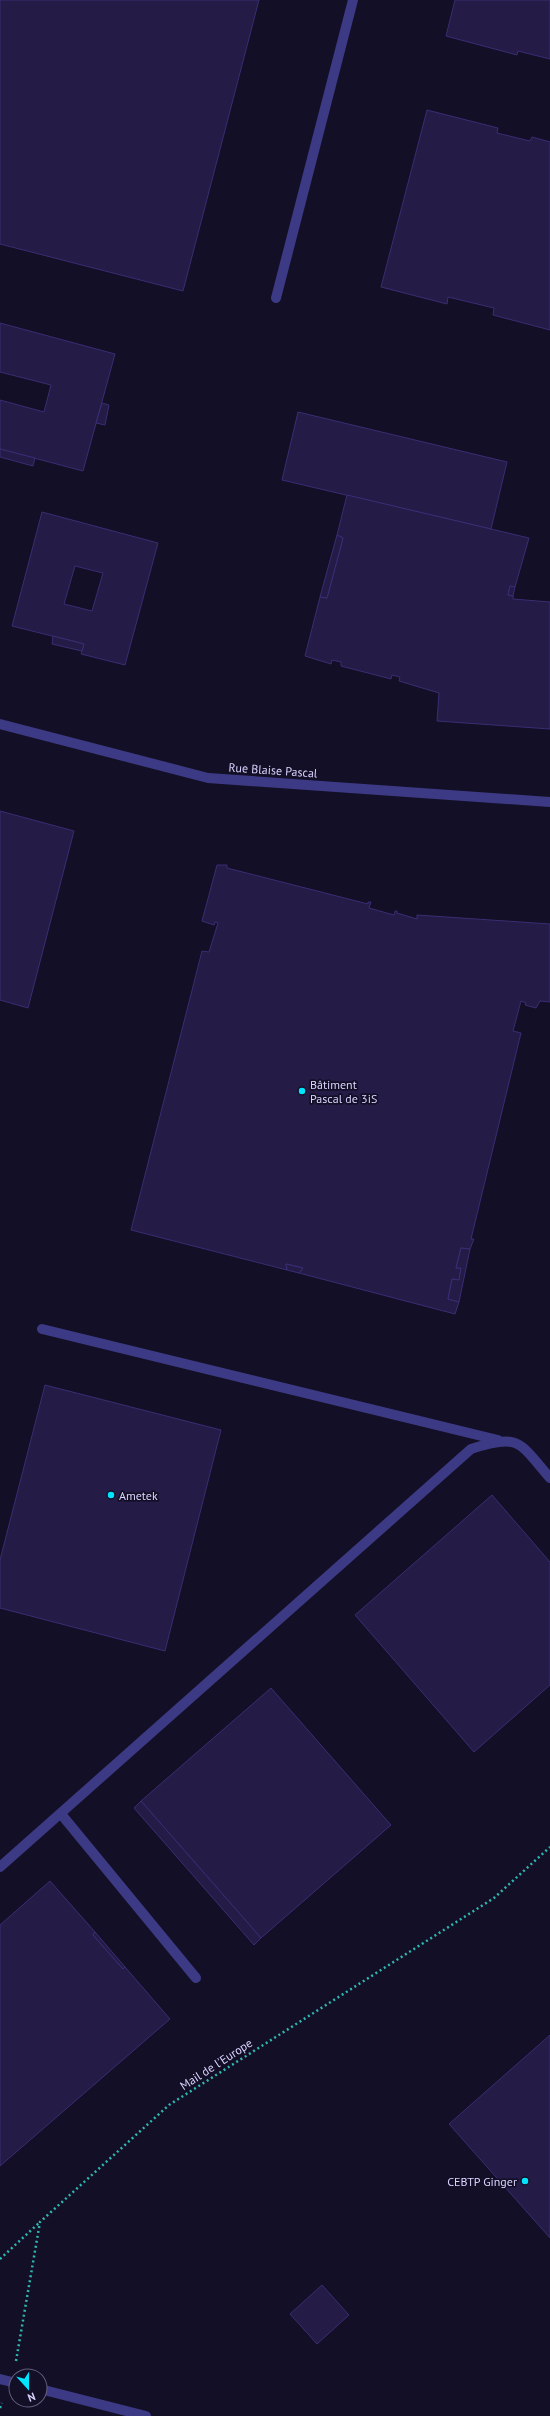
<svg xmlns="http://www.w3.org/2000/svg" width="550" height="2416" viewBox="0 0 550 2416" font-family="'PT Sans',sans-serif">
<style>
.building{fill:#241b47;stroke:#3b2d73;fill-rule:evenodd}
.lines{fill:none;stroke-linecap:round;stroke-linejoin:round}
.path{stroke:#2fb8b0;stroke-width:2.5;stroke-dasharray:2 3;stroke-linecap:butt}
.minor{stroke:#3d3a85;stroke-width:10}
.poi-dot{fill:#00e5ff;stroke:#130f26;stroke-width:1.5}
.labels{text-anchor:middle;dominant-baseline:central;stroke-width:3.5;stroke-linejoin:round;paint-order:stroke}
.street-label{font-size:12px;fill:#d9d4ff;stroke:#130f26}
.poi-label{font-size:12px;fill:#d9d4ff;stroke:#130f26;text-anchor:start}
</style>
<rect width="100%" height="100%" fill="#130f26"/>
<g class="building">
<path d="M0 0H259L183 291 0 244Z"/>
<path d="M455 0H550V59L518 51 517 55 446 36Z"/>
<path d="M427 110 498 128 497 133 530 141 532 137 550 142V330L493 315 494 308 448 297 447 304 381 287Z"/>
<path d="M0 323 115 354 83 471 0 449V400L44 412 51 385 0 372Z"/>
<path d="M102 403 109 405 105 425 96 423Z"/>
<path d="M298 412 507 462 491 529 282 480Z"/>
<path d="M0 449 35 458 33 466 0 457Z"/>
<path d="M347 495 529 538 515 587 510 586 508 595 513 596V599L550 602V729L437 721 439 693 399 681 400 677 392 675 391 679 341 666V662L332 660 331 664 305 656 320 597 327 598 343 538 337 535Z"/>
<path d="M42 512 158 543 125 665 81 654 84 644 12 626ZM75 566 103 573 92 611 64 604Z"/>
<path d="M337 535 343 538 327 598 320 597Z"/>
<path d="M510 586 515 587 513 596 508 595Z"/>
<path d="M53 636 84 644 82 651 52 644Z"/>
<path d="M0 811 74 831 28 1008 0 1000Z"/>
<path d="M217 865H227V868L368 904V902H371L369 908 394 915 395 911H397V913L417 919V915L550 924V1002L540 1001 536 1008 525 1005 526 1003 521 1001 513 1031 521 1033 471 1239H474L470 1249 461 1248 456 1268H461L459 1280 452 1279 448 1299 459 1302 455 1314 299 1273 303 1268 286 1264 287 1270 131 1230 202 951 209 952 218 923 215 922 214 925 202 921Z"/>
<path d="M461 1248 470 1249 459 1302 448 1299 452 1279 459 1280 461 1268H456Z"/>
<path d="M286 1264 303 1268 299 1273 287 1270Z"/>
<path d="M45 1385 221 1430 165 1651 0 1608V1560Z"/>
<path d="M492 1495 550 1562V1685L474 1752 355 1615Z"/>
<path d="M271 1688 391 1825 261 1938 141 1801Z"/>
<path d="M141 1801 261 1938 254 1945 134 1808Z"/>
<path d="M50 1881 95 1932 93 1935 123 1969 125 1967 170 2019 0 2166V1925Z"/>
<path d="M95 1932 125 1967 123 1969 93 1935Z"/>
<path d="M550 2035V2238L449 2124Z"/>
<path d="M322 2285 349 2315 317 2344 290 2314Z"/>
</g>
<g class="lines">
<g class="path">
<path d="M0 2259 40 2222"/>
<path d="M16 2361 40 2222 169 2105 494 1898 550 1847"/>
<path d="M0 2408 2 2403"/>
</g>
<g class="minor">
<path d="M276 298 353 0"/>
<path d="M0 724 208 778 550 802"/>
<path d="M42 1329 498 1440"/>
<path d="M61 1814 196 1978"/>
<path d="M0 1867 471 1449C520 1433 519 1442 550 1478"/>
<path d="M0 2379 16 2383"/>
<path d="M40 2389 146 2416"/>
</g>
</g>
<g class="poi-dot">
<circle cx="302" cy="1091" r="4"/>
<circle cx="111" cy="1495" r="4"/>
<circle cx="525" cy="2181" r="4"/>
</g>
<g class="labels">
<g class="street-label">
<text transform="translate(273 770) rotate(4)">Rue Blaise Pascal</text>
<text transform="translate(216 2064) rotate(-33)">Mail de l'Europe</text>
</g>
<g class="poi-label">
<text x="310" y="1084">Bâtiment<tspan x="310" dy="14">Pascal de 3iS</tspan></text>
<text x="119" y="1495">Ametek</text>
<text x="517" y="2181" text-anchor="end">CEBTP Ginger</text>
</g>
</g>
<g transform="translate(28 2388) rotate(159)"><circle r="19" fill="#130f26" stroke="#625e7d"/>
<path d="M0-3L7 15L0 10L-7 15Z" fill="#00e5ff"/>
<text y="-6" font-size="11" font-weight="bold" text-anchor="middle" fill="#d9d4ff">N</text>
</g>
</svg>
